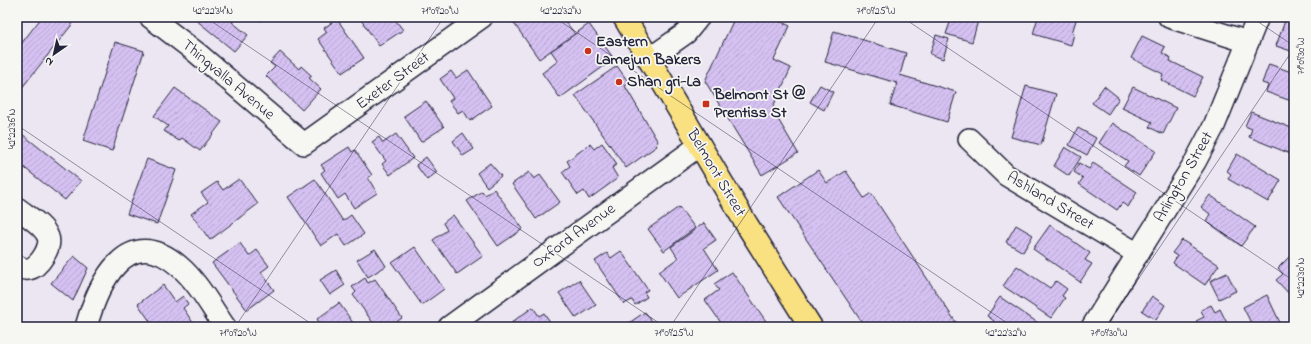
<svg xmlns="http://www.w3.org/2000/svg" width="1311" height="344" viewBox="0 0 1311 344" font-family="'Indie Flower',sans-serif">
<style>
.building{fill:url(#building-hatch);stroke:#22223b}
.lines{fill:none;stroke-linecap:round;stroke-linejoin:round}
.minor-casing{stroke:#22223b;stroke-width:24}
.major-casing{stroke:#22223b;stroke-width:25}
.minor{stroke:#f6f6f2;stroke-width:21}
.major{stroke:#f9e181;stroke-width:22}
.ticks{fill:none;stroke:#22223b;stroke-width:1;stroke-opacity:0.45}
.poi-dot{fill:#c8321e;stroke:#f6f6f2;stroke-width:1.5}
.labels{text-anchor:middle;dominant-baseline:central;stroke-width:3.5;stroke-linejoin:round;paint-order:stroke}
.poi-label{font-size:16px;font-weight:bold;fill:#22223b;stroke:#f6f6f2;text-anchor:start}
.street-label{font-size:16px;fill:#22223b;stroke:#f6f6f2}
.neatline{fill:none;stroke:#22223b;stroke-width:1.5}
.ticks-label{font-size:10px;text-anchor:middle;fill:#22223b}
</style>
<defs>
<pattern id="building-hatch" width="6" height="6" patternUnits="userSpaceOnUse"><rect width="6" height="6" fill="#d5c1f2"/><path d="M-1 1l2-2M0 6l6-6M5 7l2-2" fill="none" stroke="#b7a6d0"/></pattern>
</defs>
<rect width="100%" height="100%" fill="#ece6f2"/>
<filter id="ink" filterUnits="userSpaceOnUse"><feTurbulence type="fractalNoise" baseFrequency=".025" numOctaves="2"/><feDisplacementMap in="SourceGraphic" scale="8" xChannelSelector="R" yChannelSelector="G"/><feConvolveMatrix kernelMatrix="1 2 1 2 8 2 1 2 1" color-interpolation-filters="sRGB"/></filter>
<g filter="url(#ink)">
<g class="building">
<path d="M42 17H78L17 94V49Z"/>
<path d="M198 17H233L235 19 232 22 248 35 234 51 196 20Z"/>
<path d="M256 17H264L261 21Z"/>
<path d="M359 17H393L403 30 379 46Z"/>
<path d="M520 17H562L575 34 539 59 513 22Z"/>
<path d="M735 17H771L790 26 774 60 791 68 772 109 798 153 762 175 705 81Z"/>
<path d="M916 17H934L933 22Z"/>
<path d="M952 17H979L972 42 946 34Z"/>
<path d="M1038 17H1077L1072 33 1074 34 1071 45 1033 34Z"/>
<path d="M1286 18 1294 21V52L1276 46Z"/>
<path d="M337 19 364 58 342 73 318 39 327 32 324 28Z"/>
<path d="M589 24 614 59 560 98 542 73 558 61 551 51Z"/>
<path d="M834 31 906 53 900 75 956 92 947 122 890 105 897 83 825 62Z"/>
<path d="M936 35 949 39 943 59 930 54Z"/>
<path d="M1142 36 1165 47 1162 53 1171 58 1170 61 1203 77 1193 96 1161 80 1163 74 1131 58Z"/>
<path d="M115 42 144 51 112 151 83 141Z"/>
<path d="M280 52 299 69 301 66 312 76 309 78 321 89 302 110 266 76 275 67 270 63Z"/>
<path d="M1269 64 1294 73V102L1266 92 1268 85 1262 83Z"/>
<path d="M617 66 629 83 625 86 658 142 655 143 657 146 626 168 575 95Z"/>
<path d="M468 70 492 106 470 121 463 110 458 113 449 101 453 98 440 79 451 71 456 78Z"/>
<path d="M820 85 833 92 824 110 810 102Z"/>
<path d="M1026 86 1056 94 1041 145 1011 137Z"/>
<path d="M1104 86 1119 98 1108 114 1092 103Z"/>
<path d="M1133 87 1176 108 1163 134 1149 127 1152 122 1122 108Z"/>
<path d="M175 88 222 122 200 151 182 138 179 141 164 131 168 126 154 116Z"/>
<path d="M426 101 444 127 421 142 404 116Z"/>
<path d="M1251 112 1294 129 1293 155 1249 137 1252 129 1245 126Z"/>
<path d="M1112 123 1156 151 1139 176 1124 166 1128 161 1099 143Z"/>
<path d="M1078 128 1096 138 1087 155 1069 145Z"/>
<path d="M17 130 81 181 65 200 17 162Z"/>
<path d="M463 133 474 149 463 156 453 141Z"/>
<path d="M396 134 413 158 390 175 382 164 386 161 372 142 379 137 383 143Z"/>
<path d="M602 143 617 164 612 168 618 178 589 199 584 191 578 195 562 172 570 166 567 161 590 144 594 149Z"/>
<path d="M349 147 352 152 355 150 372 175 368 178 377 193 354 208 345 194 338 199 321 173 325 170 321 165Z"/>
<path d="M1065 147 1081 157 1069 176 1054 166Z"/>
<path d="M1237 154 1281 180 1268 202 1228 179 1231 174 1227 171Z"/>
<path d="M426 157 437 172 427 180 416 165Z"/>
<path d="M147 159 176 170 157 224 127 214Z"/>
<path d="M490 163 501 176 487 187 477 173Z"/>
<path d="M1079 163 1089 169 1093 163 1137 192 1128 207 1122 203 1117 210 1079 184 1083 178 1074 172Z"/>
<path d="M818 170 827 183 846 171 864 198 871 193 959 327H865L778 197Z"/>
<path d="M529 172 534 179 540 175 560 202 536 219 512 184Z"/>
<path d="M239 179 258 204 210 240 191 214 208 202 201 193 217 182 223 190Z"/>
<path d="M315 179 343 221 351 215 364 234 346 246 338 234 321 246 288 197Z"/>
<path d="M494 189 523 229 498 246 467 201 482 191 485 195Z"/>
<path d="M1210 195 1255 227 1241 246 1206 221 1210 214 1201 207Z"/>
<path d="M679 207 695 228 664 251 648 229Z"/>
<path d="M453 215 483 256 457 274 433 240 447 230 443 223Z"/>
<path d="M704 223 716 240 704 248 718 270 677 298 659 272 678 258 671 247Z"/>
<path d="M1016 225 1033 235 1023 252 1006 242Z"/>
<path d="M1050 225 1090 253 1085 260 1092 264 1080 282 1033 249Z"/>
<path d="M1182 240 1219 265 1205 285 1173 263 1177 256 1172 253Z"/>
<path d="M240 243 249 256 257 250 269 266 261 272 274 290 247 310 212 263Z"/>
<path d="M415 247 444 289 422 305 392 263Z"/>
<path d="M375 249 386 266 368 277 357 260Z"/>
<path d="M621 251 648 290 644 292 647 297 635 305 632 300 624 304 595 261 607 253 611 258Z"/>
<path d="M74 256 88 268 73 301 51 283Z"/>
<path d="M1290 256 1294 261V299L1276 280 1283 274 1278 268Z"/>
<path d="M1017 266 1050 288 1056 281 1067 289 1062 296 1065 298 1051 318 1003 286Z"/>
<path d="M336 270 345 285 330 295 320 280Z"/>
<path d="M732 272 770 327H724L705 300 719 290 714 284Z"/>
<path d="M1227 273 1236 291 1219 299 1210 281Z"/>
<path d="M365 278 368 283 375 279 402 318 389 327H376L353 295 356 292 352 287Z"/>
<path d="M579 280 596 305 576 318 559 293Z"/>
<path d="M163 285 175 302 183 296 188 304 183 308 196 327H154L138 304Z"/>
<path d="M1267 295 1282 327H1253L1243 307Z"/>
<path d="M1152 296 1165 305 1156 320 1142 311Z"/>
<path d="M1000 297 1044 327H997L992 324 994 321 987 316Z"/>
<path d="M339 303 356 327H322L317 319Z"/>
<path d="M1211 305 1215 312 1220 309 1229 327H1199L1196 321 1204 317 1201 310Z"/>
<path d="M533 307 539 316 544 313 551 323 547 327H516L512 322Z"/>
<path d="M645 312 655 326 632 327 629 323Z"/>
<path d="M977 323 980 327H972Z"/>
</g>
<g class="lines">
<g class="minor-casing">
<g id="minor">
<path d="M150 17 197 53 304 144 482 17"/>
<path d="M1169 17 1248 42"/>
<path d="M649 59 686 33 699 17"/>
<path d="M969 139 1006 175 1138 254"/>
<path d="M17 208C27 216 44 225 48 237 52 247 39 267 29 269 24 270 21 268 17 266"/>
<path d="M86 327C98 284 127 221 179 266 198 282 211 307 225 327"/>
<path d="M449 327 700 145"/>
<path d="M1092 327 1195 162 1214 126 1258 17"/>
</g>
</g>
<g class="major-casing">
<path id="major" d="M624 17 747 225 811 327"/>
</g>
<use href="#minor" class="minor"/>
<use href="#major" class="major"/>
</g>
</g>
<path class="ticks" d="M205 17 665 327M554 17 1013 327M902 17 1294 281M1251 17 1294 46M17 125 316 327M235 327 444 17M670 327 879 17M1106 327 1294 48"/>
<g class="poi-dot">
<circle cx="588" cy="51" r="4"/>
<circle cx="619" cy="82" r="4"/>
<rect x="702" y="100" width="8" height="8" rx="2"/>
</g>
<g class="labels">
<g class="poi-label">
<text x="596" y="42">Eastern<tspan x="596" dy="18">Lamejun Bakers</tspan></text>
<text x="627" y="82">Shan gri-La</text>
<text x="714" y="95">Belmont St @<tspan x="714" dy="18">Prentiss St</tspan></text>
</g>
<g class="street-label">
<text transform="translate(228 80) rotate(40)">Thingvalla Avenue</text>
<text transform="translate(393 81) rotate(-36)">Exeter Street</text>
<text transform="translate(716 173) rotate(59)">Belmont Street</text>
<text transform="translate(1184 177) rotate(-60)">Arlington Street</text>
<text transform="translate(1050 201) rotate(31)">Ashland Street</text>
<text transform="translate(574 236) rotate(-36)">Oxford Avenue</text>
</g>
</g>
<rect width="1311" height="344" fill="none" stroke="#f6f6f2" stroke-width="44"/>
<g transform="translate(54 54) rotate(214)" stroke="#f6f6f2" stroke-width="3" paint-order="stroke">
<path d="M0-3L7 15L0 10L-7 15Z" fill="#22223b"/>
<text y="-6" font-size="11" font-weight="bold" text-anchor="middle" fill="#22223b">N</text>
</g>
<rect x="22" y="22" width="1267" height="300" class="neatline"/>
<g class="ticks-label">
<text x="213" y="14">42°22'34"N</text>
<text x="440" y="14">71°09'20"W</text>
<text x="561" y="14">42°22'32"N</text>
<text x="876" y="14">71°09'25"W</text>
<text transform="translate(1300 56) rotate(-90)" y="4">71°09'30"W</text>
<text transform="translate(11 129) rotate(-90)" y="4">42°22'36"N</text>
<text transform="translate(1300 278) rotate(-90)" y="4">42°22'30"N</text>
<text x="238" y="336">71°09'20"W</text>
<text x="674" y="336">71°09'25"W</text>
<text x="1006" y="336">42°22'32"N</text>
<text x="1109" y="336">71°09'30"W</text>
</g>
</svg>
